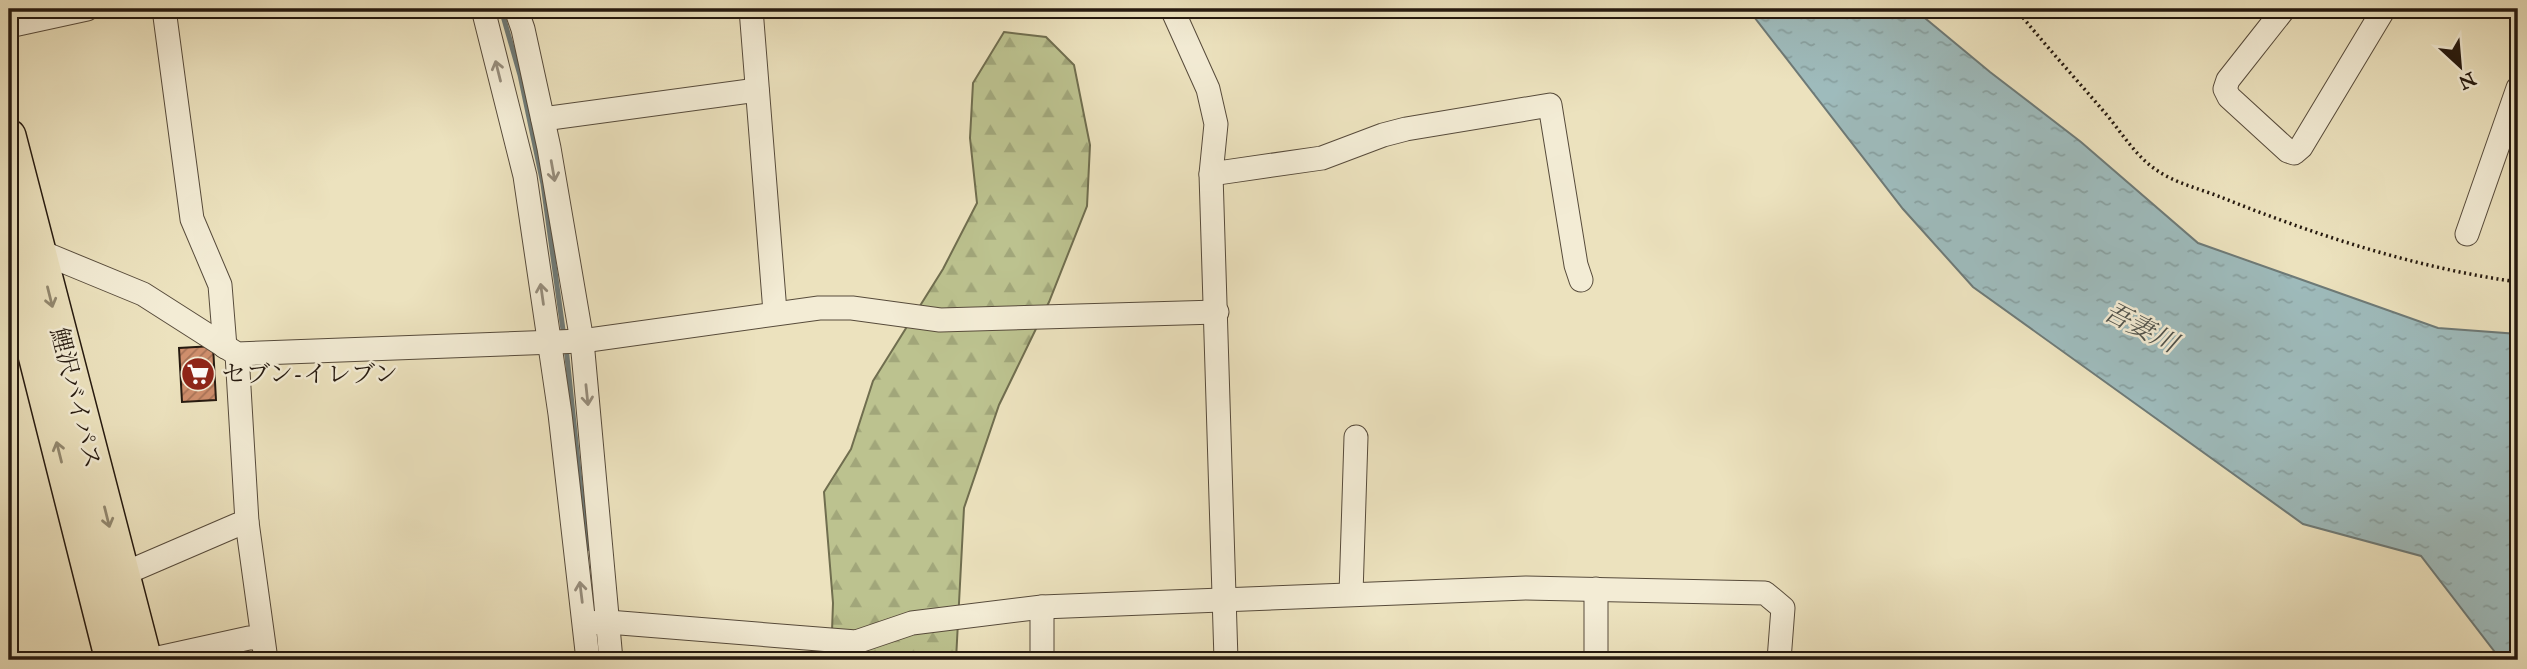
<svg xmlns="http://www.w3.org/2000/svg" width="2527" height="669" viewBox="0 0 2527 669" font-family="'IM FELL Great Primer','Noto Serif JP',serif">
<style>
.forest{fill:url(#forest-firs);stroke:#706e4f;stroke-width:2}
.water{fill:url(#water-ripples);stroke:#6e7a77;stroke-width:2}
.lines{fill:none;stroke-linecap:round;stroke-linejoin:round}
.stream{stroke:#6e7a77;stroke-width:5}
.building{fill:url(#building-hatch);stroke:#25190f;stroke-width:2}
.minor-casing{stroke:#574b3b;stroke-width:25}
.highway-casing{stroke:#25190f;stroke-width:36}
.path{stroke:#25190f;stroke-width:3.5;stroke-dasharray:2 3.5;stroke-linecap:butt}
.minor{stroke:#f3ecd5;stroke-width:23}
.highway{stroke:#ece2be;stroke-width:33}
.oneway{stroke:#968d7c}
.oneway2{stroke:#92886f}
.labels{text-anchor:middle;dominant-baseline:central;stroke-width:5;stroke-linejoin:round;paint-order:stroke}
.poi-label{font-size:24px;fill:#25190f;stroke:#f3ecd5;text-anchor:start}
.street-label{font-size:24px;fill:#25190f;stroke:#f3ecd5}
.water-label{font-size:26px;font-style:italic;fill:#4f524c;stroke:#f3ecd5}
</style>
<defs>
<pattern id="forest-firs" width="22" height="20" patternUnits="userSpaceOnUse" patternTransform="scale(1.75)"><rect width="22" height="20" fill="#bcc28f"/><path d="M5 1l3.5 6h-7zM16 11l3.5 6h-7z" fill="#a1a67a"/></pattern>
<pattern id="water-ripples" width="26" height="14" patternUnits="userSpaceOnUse" patternTransform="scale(1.75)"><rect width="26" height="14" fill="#9ebbbc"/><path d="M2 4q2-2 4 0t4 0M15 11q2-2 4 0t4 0" fill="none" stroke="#88a0a0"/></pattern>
<pattern id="building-hatch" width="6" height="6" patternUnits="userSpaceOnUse" patternTransform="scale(1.75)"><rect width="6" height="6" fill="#cf8e6c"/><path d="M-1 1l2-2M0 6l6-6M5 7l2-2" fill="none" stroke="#a87357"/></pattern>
</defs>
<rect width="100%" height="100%" fill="#ece2be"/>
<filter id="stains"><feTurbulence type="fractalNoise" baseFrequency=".00286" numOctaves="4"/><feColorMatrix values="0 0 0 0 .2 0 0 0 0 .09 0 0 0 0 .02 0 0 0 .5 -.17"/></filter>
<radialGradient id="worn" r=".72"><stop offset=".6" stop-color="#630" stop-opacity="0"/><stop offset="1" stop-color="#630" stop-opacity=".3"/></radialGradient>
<path class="forest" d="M1004 32 1046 37 1074 65 1090 145 1087 206 1049 302 999 405 964 508 956 660H831L833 603 824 492 851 449 873 381 943 269 977 203 970 138 973 83Z"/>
<path class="water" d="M1748 9H1914L1990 72 2081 142 2198 243 2438 328 2518 334V660H2501L2421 556 2303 524 1973 287 1903 209Z"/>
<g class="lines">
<g class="stream">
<path d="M501 9 520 75 543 184 564 337"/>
<path d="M566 347 587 549"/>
</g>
</g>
<path class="building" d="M213 346 216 400 182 402 179 348Z"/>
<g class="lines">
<g class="minor-casing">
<g id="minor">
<path d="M164 9 192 219 220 285 225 347"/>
<path d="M483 9 525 176 560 414 588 660"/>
<path d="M516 9 523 29 549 148 582 341 611 660"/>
<path d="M751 9 775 312"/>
<path d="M1172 9 1208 89 1216 124 1211 174 1226 660"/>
<path d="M2284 9 2228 80 2225 89 2229 97 2288 151 2294 153 2301 147 2384 9"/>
<path d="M9 26 87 9"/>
<path d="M543 119 757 90"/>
<path d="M1211 174 1322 158 1383 135 1406 129 1550 105 1576 265 1581 280"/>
<path d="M2467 234 2518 88"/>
<path d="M29 247 143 294 237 354 582 341 819 308H852L940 320 1217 312"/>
<path d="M237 354 247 522 266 660"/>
<path d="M121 575 237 525 247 522"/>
<path d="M1596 589V660"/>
<path d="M1351 594 1356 437"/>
<path d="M585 623 608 622 856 642 912 623 1042 607 1526 588 1765 593 1783 608 1779 660"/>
<path d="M149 660 249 638H262"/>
<path d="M1042 660V607"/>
</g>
</g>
<g class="highway-casing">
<g id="highway">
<path d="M9 136 145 660"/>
<path d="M9 252 112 660"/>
</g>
</g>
<path class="path" d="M2016 9C2045 45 2076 79 2106 114 2122 133 2134 154 2155 169 2174 183 2201 189 2223 198 2318 236 2417 268 2518 282"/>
<use href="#minor" class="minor"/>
<use href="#highway" class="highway"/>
</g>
<defs><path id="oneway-shaft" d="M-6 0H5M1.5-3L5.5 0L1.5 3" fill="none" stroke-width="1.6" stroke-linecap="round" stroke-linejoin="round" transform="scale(1.75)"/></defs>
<g class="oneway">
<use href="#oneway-shaft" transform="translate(498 71) rotate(-104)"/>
<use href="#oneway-shaft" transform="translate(553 171) rotate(80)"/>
<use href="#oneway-shaft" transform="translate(542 294) rotate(-98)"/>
<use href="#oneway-shaft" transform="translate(587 395) rotate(84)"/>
<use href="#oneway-shaft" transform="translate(581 592) rotate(-97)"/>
</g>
<g class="oneway2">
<use href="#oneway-shaft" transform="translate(50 297) rotate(76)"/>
<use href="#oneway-shaft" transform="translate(59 452) rotate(-104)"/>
<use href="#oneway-shaft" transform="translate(107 517) rotate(76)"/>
</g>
<defs>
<g id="supermarket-disc" transform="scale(1.75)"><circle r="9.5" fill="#8f2418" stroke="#f3ecd5"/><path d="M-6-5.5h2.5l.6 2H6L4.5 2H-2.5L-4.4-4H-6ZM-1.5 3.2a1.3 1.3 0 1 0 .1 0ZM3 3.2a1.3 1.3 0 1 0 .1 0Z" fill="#fff"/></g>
</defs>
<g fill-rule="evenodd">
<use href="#supermarket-disc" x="198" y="374"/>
</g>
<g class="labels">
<g class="poi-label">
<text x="222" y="374">セブン-イレブン</text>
</g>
<g class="street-label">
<text transform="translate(76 398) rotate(76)">鯉沢バイパス</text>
</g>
<g class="water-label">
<text transform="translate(2141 327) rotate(27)">吾妻川</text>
</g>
</g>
<rect width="2527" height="669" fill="none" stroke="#ece2be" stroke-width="35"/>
<rect x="10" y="10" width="2506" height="648" fill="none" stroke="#25190f" stroke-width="3.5"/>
<rect x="18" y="18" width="2492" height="634" fill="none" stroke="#25190f" stroke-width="2"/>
<g transform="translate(2460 66) rotate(154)" stroke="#f3ecd5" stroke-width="5" paint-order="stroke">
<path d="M0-5L12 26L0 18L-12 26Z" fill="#25190f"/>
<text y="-10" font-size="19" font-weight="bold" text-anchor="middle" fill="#25190f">N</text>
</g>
<rect width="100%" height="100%" filter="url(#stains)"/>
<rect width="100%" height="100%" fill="url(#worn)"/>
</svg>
